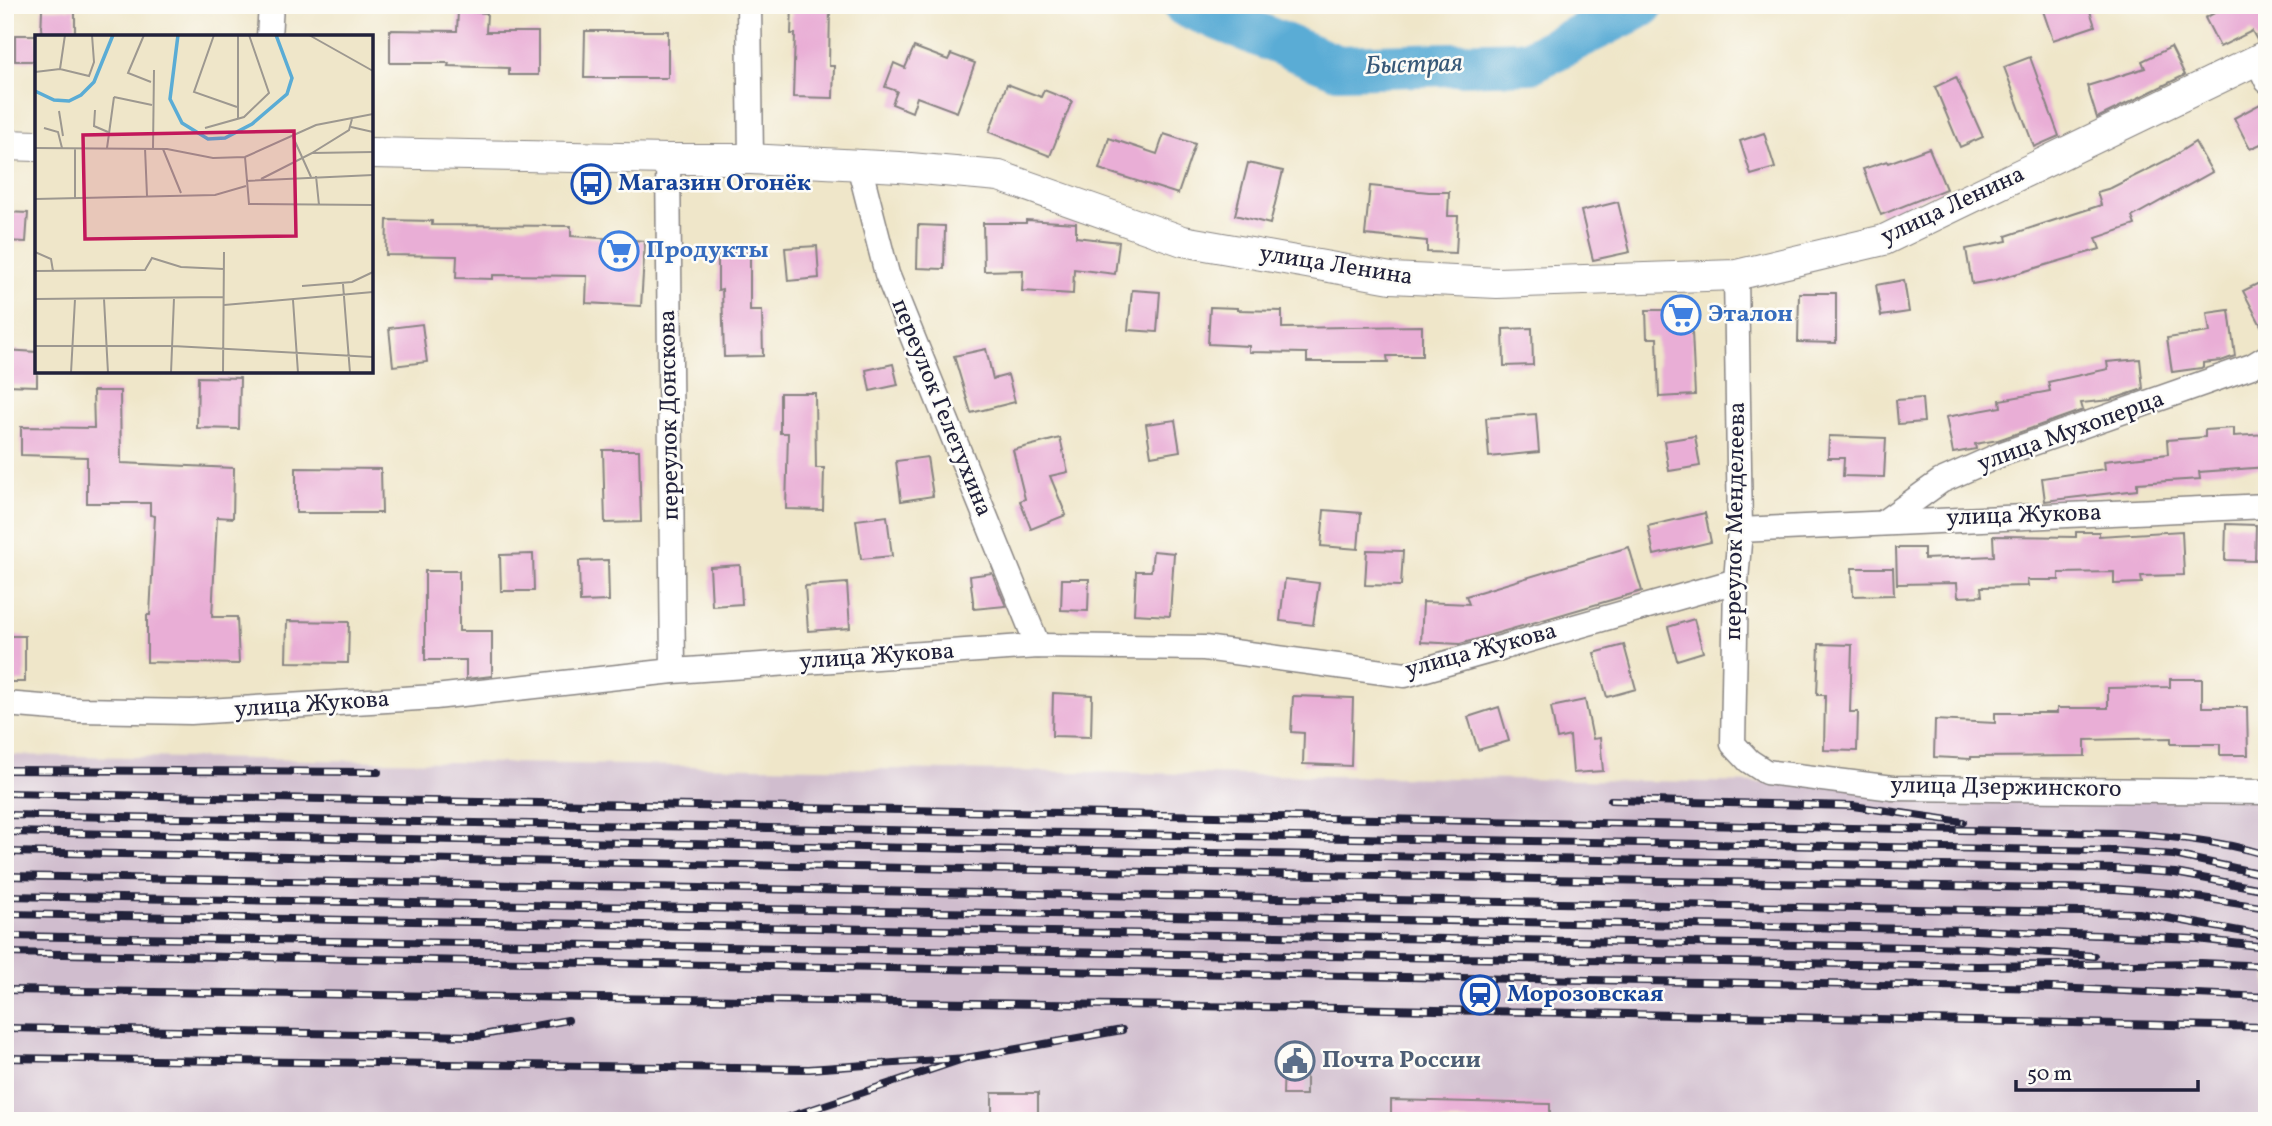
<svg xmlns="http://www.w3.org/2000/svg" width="2272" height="1126" viewBox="0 0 2272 1126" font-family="Vollkorn,serif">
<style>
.industrial{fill:#d0bdce}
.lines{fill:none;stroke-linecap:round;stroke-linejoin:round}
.river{stroke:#5aacd5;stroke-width:44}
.building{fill:#e9aed6}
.minor-casing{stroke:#888482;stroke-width:27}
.tertiary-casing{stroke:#888482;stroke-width:32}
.minor{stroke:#fff;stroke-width:24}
.tertiary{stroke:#fff;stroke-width:30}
.rail-casing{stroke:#22223b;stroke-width:8}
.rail{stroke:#fdfcf7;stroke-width:5;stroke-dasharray:16;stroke-linecap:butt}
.labels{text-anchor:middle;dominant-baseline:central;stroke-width:5;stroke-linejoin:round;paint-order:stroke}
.transit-label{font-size:24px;font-weight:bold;fill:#164399;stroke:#fdfcf7;text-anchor:start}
.street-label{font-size:24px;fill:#22223b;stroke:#fdfcf7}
.shop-label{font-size:24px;font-weight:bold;fill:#366cbe;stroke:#fdfcf7;text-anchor:start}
.service-label{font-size:24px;font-weight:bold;fill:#4e5e75;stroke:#fdfcf7;text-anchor:start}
.water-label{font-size:26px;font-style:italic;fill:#385979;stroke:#fdfcf7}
.inset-river{fill:none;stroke:#5aacd5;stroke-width:3.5}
.inset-road{fill:none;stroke:#9d9890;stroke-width:2}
.view{fill:#c2185b;fill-opacity:0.15;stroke:#c2185b;stroke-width:3.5}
.inset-edge{fill:none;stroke:#22223b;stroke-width:3.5}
</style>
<rect width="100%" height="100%" fill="#fdfcf7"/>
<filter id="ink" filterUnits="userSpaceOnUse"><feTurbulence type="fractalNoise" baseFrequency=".0143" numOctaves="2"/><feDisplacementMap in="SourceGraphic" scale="14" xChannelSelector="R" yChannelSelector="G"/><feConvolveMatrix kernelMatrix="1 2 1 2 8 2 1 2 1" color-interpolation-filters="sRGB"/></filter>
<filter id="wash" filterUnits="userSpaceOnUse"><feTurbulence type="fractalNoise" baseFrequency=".00686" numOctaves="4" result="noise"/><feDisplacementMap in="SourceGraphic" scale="28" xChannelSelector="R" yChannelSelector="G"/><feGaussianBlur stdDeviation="1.57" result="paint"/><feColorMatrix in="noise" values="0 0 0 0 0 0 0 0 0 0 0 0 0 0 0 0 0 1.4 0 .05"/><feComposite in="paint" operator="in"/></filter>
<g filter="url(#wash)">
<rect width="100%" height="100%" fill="#efe6c9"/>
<path class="industrial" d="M5 755 2267 791V1121H5Z"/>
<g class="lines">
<path class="river" d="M1185 5 1338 67 1529 62 1642 5"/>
</g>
<g id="blocks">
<g class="building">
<path d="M792 5H830L829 66H834L833 98 793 97 795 34H791Z"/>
<path d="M2041 5H2088L2095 26 2053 40Z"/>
<path d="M2229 5H2267V38L2257 40 2252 31 2220 47 2205 18Z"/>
<path d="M42 9H75V37H41Z"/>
<path d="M458 11 487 13 486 32H538V75H509V68L448 66 449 63H390V30L457 31Z"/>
<path d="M585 31H668V78H584Z"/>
<rect x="15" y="35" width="22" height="26"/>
<path d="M914 47 948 60 951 54 975 63 957 112 917 97 912 112 892 104 897 91 885 87 894 63 905 68Z"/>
<path d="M2171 47 2185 75 2097 118 2087 86 2145 68 2142 61Z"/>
<path d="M2030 57 2059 136 2034 147 2004 67Z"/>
<path d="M1956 77 1983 137 1960 147 1935 87Z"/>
<path d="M1007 84 1041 97 1044 90 1072 101 1050 156 989 132Z"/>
<path d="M2260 104 2267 118V141L2250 149 2234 118Z"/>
<path d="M1764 133 1775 168 1751 175 1740 141Z"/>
<path d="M1164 134 1195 144 1178 194 1099 169 1109 138 1157 154Z"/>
<path d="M2195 142 2212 172 2132 217 2135 225 2096 238 2100 249 1995 280 1972 284 1966 249 2007 241 2006 236 2101 205 2097 192 2111 188 2169 159Z"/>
<path d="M1929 148 1946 189 1881 215 1863 169 1887 161 1888 163Z"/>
<path d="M1248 163 1283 171 1270 224 1235 215Z"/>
<path d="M1370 186 1429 192H1449L1448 216H1458L1456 253 1427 252V241L1365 235Z"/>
<path d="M1618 202 1630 252 1593 260 1581 211Z"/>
<path d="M5 212 28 213 26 242 5 241Z"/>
<path d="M387 220 432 221V225L571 226V236L645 241 641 306 586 303 587 276 493 275V279L456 278 457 256 386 255Z"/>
<path d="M1026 220 1076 223V237L1119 242 1115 274 1074 269 1073 294 1022 291 1023 270 984 271 983 223H1026Z"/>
<path d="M918 225 945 226 944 269 917 268Z"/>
<path d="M817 246 819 278 788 281 785 248Z"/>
<path d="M750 253V311H762L763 356 724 357 722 289 718 290V254Z"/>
<path d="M2267 279V337L2243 291Z"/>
<path d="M1904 280 1909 312 1881 316 1876 285Z"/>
<path d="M1132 290 1160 292 1157 332 1128 330Z"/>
<path d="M1799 293H1836V343L1798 342Z"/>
<path d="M1210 307 1237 308V310L1282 311V328L1422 326V356H1387L1388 362H1307V353L1249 352V346L1208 344Z"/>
<path d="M1646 310H1691L1695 395 1659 397 1657 338H1647Z"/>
<path d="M2229 310 2235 356 2221 361 2203 363V367L2201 368 2172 372 2167 338 2210 332 2207 313Z"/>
<path d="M422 324 427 362 393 366 389 328Z"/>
<path d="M1532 328 1533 365 1504 366 1503 329Z"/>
<path d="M986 349 993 379 1008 375 1015 402 971 413 954 356Z"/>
<path d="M5 350 37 352V386L5 385Z"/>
<path d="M2140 359 2143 389 2110 400 2081 403 2083 410 1998 440 1975 444 1976 449 1953 453 1946 417 2001 407 2000 400 2050 391 2048 382 2108 369 2107 362Z"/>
<path d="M893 364 898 385 870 391 866 370Z"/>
<path d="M198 377 240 378 239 429 197 428Z"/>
<path d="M93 391H120L121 463 234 468 233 518 217 517 212 617H237L239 664 147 662V615H150L155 516 150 515V503H87V457L21 455V427L94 428Z"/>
<path d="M780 393H815L816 468H824L823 510 786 509 788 433H780Z"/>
<path d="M1922 398 1924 422 1898 424 1896 400Z"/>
<path d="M1536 414 1539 452 1489 457 1486 418Z"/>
<path d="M1175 420 1180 451 1151 456 1146 424Z"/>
<path d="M2234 428V436L2267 434V467L2199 472 2200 479 2137 483V490L2045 501 2042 478 2105 469 2104 461 2168 454 2167 440 2205 437V430Z"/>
<path d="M1695 436 1700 466 1669 471 1664 441Z"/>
<path d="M1829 436 1886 438 1884 477 1843 476 1844 458H1828Z"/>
<path d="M1060 438 1068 472 1050 476 1066 515 1031 529 1020 501 1025 499 1013 450Z"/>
<path d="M603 450H639L641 522 605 523Z"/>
<path d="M927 457 933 496 901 501 896 461Z"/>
<path d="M296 468 381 469 382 513H296Z"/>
<path d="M1324 510 1361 513 1358 549 1321 546Z"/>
<path d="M1705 513 1711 542 1654 555 1648 526Z"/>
<path d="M887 516 892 556 861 559 856 520Z"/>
<path d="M2226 524 2256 525 2255 561 2225 560Z"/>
<path d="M2182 531 2184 575 2141 576 2142 583 2114 584V572L2059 573V580H2027L2028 586 1981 587 1982 596 1958 597 1957 583 1897 584 1896 548H1924V559L1994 556 1993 536 2076 537V532H2099V536Z"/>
<path d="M1629 547 1642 591 1460 644 1421 642 1423 602 1469 604 1466 596Z"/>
<path d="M1367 550 1403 551 1401 586 1365 585Z"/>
<path d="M1153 551 1174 553 1170 616 1134 614 1136 571H1151Z"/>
<path d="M533 554 534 591H501L500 555Z"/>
<path d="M608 560 609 601 580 602 579 561Z"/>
<path d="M740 565 742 604 712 606 710 567Z"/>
<path d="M1852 568H1893L1894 595 1853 596Z"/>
<path d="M425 571H459V631H492V676L466 679V660H425Z"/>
<path d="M992 573 1006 606 974 609 970 576Z"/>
<path d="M1062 579H1089L1088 611 1061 610Z"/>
<path d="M1285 579 1319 583 1313 625 1280 621Z"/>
<path d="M847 583 850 628 808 631 805 586Z"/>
<path d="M1694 619 1703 652 1677 660 1668 627Z"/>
<path d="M287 621 349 622 348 663 286 662Z"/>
<rect x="5" y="636" width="20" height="46"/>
<path d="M1819 644 1852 645 1850 712H1858L1857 751 1824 750 1825 695H1817Z"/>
<path d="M1624 645 1636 689 1607 697 1594 653Z"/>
<path d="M2170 679H2202V707H2247L2248 755H2220V744H2171V738L2085 740V756L1971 757V759L1934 757 1935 720 1995 723V713H2057V708H2108V688L2170 687Z"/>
<path d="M1053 693 1092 695 1091 737 1052 736Z"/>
<path d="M1293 696 1353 698 1351 766 1303 764 1304 733 1291 732Z"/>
<path d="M1585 700 1593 739 1600 738 1603 771 1573 773 1570 736 1557 739 1551 707Z"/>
<path d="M1499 707 1509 741 1478 750 1468 717Z"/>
<path d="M1284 1061H1306V1095H1283Z"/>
<rect x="992" y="1093" width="46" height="23"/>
<path d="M1391 1100 1550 1104V1121H1391Z"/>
</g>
</g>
</g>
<g filter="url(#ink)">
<use href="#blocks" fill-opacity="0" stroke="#888482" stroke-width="2"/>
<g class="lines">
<g class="minor-casing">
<g id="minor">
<path d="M749 5 751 159"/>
<path d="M269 37 271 5"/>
<path d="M2257 59 2267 81"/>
<path d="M668 159 673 671"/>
<path d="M859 165 887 274 1038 646"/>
<path d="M1736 275 1740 530 1736 581 1733 744 1749 761 1766 772 1893 788 2267 792"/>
<path d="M1884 522 1941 481 2002 454 2252 366 2267 357"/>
<path d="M1740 530 2267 506"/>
<path d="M5 704 79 710 191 712 435 697 673 671 1038 646 1204 648 1405 675 1736 581"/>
</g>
</g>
<g class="tertiary-casing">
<g id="tertiary">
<path d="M5 145 37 146"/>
<path d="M371 153 668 159H751L899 167 999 176 1183 241 1391 278 1497 283 1736 275 1884 240 2267 55"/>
</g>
</g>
<use href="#minor" class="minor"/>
<use href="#tertiary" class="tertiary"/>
<g class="rail-casing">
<g id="rail">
<path d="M5 770 378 772"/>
<path d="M5 793 2117 833C2168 836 2218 840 2267 855"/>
<path d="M1611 800 1853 806 1963 822"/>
<path d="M5 815 2115 851 2174 855 2267 875"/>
<path d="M5 832 2117 869 2175 873 2267 890"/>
<path d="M5 852 2116 889 2170 893 2267 908"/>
<path d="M5 876 2139 913 2267 936"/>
<path d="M5 896 1976 930 2197 939 2267 947"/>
<path d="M5 914 1975 948 2094 956"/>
<path d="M5 936 1978 966 2201 963 2267 966"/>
<path d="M5 953 2053 988 2267 997"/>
<path d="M5 990 1338 1008 2267 1027"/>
<path d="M5 1028 477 1036 568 1020"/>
<path d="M5 1058 809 1069 966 1058"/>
<path d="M777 1121 966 1058 1122 1030"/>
</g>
</g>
<use href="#rail" class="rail"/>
</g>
</g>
<defs>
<g id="bus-ring" transform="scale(2.0125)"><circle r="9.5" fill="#fdfcf7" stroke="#1a4fb4" stroke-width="1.5"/><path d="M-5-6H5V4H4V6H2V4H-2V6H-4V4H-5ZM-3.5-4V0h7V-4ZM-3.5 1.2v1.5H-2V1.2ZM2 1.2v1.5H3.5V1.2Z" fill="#1a4fb4"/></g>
<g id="supermarket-ring" transform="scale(2.0125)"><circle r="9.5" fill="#fdfcf7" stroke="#3f7fe0" stroke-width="1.5"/><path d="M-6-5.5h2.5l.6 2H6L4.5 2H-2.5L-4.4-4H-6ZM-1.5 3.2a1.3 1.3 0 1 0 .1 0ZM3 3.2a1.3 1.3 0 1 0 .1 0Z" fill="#3f7fe0"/></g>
<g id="station-ring" transform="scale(2.0125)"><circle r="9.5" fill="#fdfcf7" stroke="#1a4fb4" stroke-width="1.5"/><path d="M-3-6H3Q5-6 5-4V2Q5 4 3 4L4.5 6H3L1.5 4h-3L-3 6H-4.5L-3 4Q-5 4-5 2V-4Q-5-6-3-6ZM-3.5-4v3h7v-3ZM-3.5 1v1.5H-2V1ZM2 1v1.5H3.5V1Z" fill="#1a4fb4"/></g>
<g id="civic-ring" transform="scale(2.0125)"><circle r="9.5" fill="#fdfcf7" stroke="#5c6f8a" stroke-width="1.5"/><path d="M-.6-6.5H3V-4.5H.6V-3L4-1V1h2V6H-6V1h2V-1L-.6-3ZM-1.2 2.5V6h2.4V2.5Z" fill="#5c6f8a"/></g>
</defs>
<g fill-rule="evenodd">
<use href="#bus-ring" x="591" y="184"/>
<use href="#supermarket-ring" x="619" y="251"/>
<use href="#supermarket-ring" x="1681" y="315"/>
<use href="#station-ring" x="1480" y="995"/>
<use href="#civic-ring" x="1295" y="1061"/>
</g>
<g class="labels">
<g class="transit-label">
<text x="618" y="184">Магазин Огонёк</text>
<text x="1507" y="995">Морозовская</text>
</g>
<g class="street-label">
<text transform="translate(1953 206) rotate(-25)">улица Ленина</text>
<text transform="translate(1336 266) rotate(9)">улица Ленина</text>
<text transform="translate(941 408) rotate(68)">переулок Гелетухина</text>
<text transform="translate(670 415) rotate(-91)">переулок Донскова</text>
<text transform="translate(2071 432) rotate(-20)">улица Мухоперца</text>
<text transform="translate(2024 516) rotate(-2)">улица Жукова</text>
<text transform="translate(1736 521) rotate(-89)">переулок Менделеева</text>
<text transform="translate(1481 651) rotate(-15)">улица Жукова</text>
<text transform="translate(877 657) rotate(-4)">улица Жукова</text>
<text transform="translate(312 705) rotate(-4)">улица Жукова</text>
<text transform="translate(2006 788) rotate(1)">улица Дзержинского</text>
</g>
<g class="shop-label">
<text x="646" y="251">Продукты</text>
<text x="1708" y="315">Эталон</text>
</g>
<g class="service-label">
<text x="1322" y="1061">Почта России</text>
</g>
<g class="water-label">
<text transform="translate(1414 65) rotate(-2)">Быстрая</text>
</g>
</g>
<g transform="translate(35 35)">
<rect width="338" height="338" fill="#efe6c9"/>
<path class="inset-river" d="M143 0 135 64 147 88 173 104 190 103 217 89 252 59 257 43 241 0M0 56 19 65 34 66 46 60 59 47 78 0"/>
<path class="inset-road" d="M109 0 93 38 116 47M179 0 159 57 202 72M203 0V84M274 0 338 36M25 34 30 0M0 37 25 34 54 41 59 27 57 0M79 62 117 70M60 75 59 91 73 97M24 76 28 101M316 92 338 97M9 93 23 97 27 113M170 93 209 82 234 58 214 0M258 102 276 142M0 113 132 114 178 123 210 122 281 90 338 79M72 113 79 62M110 113 112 161M118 113 119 35M128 114 146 158M277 118 314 95 317 84M210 122 214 169 338 170M281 141 284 170M226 144 277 118 338 117M211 146 338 140M40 163V113M0 164 180 160 211 151M0 217 16 224 18 236M0 236 110 235 117 223 146 232 189 234M308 249 315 338M267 251 317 247 338 237M0 264 189 262M69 264 73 338M258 265 263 338M189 270 338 257M0 311H138L338 322M36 338 40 264M136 338 139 263M188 338 189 217"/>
<path class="view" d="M259 96 261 201 50 204 48 100Z"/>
<rect width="338" height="338" class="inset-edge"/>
</g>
<rect width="2272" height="1126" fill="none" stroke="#fdfcf7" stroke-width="28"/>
<path d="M2016 1080v10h182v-10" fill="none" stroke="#22223b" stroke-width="3.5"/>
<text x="2027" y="1080" font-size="21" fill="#22223b" stroke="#fdfcf7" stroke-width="5" paint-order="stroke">50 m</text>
</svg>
